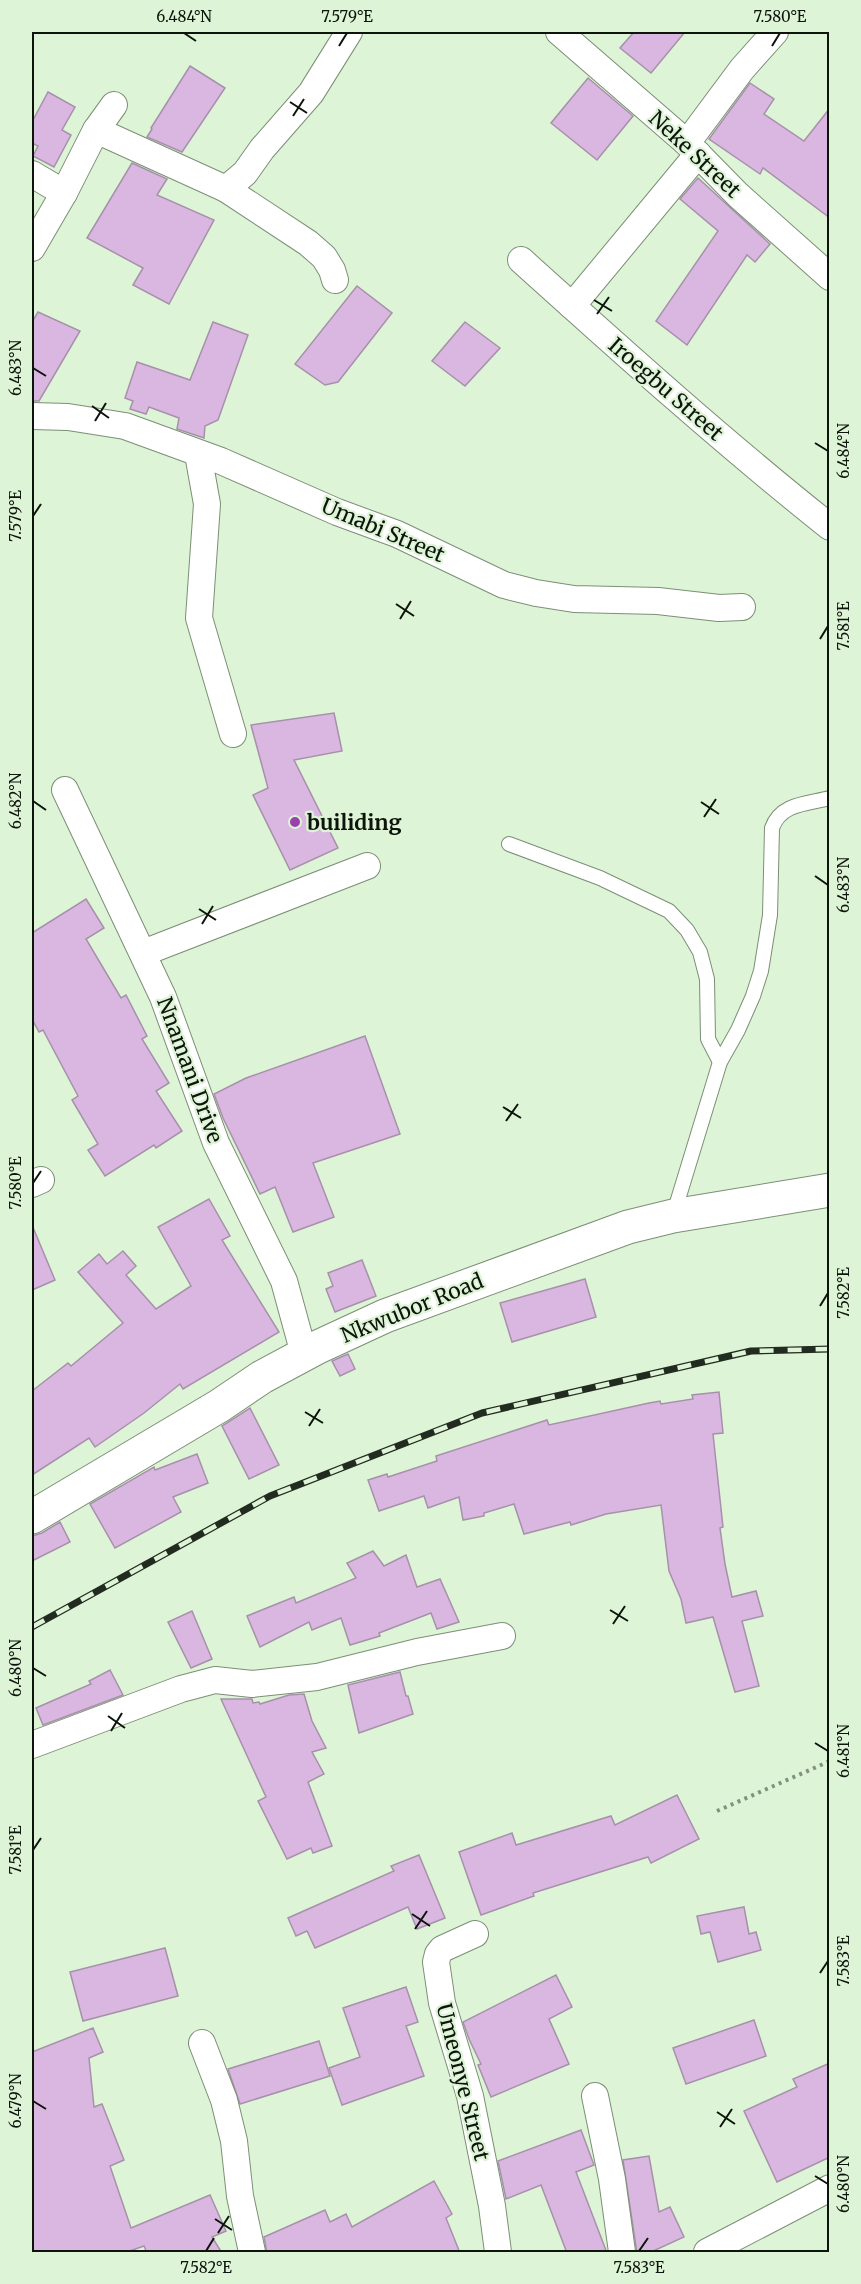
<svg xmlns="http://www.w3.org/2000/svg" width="861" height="2284" viewBox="0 0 861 2284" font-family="Merriweather,serif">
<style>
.building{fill:#dab7e0;stroke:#a691aa;stroke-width:1.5}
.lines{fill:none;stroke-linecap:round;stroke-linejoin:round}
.service-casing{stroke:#7b8f75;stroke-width:16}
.minor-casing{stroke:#7b8f75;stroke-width:28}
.tertiary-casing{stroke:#7b8f75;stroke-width:35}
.path{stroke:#82917d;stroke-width:4;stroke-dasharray:3 4.5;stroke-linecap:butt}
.service{stroke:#fff;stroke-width:14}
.minor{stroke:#fff;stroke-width:26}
.tertiary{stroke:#fff;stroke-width:33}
.rail-casing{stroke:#222b1f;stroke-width:7}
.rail{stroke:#def4d7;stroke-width:4.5;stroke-dasharray:14;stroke-linecap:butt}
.ticks{fill:none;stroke:#0d140b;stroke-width:2}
.poi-dot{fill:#9b41ac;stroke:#def4d7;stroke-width:2}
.labels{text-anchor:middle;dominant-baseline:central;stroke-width:4.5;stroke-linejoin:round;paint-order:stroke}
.street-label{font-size:21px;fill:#0d140b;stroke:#def4d7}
.poi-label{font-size:21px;font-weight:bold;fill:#0d140b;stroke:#def4d7;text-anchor:start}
.neatline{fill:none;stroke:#0d140b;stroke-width:2}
.ticks-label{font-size:15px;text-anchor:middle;fill:#0d140b}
</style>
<rect width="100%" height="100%" fill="#def4d7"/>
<g class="building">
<path d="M634 32H685L651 73 620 48Z"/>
<path d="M190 66 225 88 182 152 147 137 152 129 151 128Z"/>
<path d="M588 78 633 116 597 160 551 123Z"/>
<path d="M750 83 774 99 764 114 804 141 830 108V218L763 168 760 174 709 139Z"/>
<path d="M48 92 75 107 62 130 71 135 54 167 33 156 38 146 32 143V122Z"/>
<path d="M132 163 167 179 157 195 214 220 169 304 133 285 143 268 87 238Z"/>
<path d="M698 178 770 244 755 262 747 255 687 345 656 321 718 231 680 199Z"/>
<path d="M357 286 392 313 338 382 325 385 295 364Z"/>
<path d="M38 312 80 331 39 401H32V322Z"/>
<path d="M213 322 248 335 218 420 205 426 204 438 177 429 179 418 149 407 146 414 130 409 133 401 125 398 137 362 190 380Z"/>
<path d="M465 322 500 348 465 386 432 361Z"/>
<path d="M334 713 342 751 294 760 338 848 290 870 253 795 268 788 251 725Z"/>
<path d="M86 899 104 928 86 939 121 998 126 995 147 1036 142 1039 169 1083 156 1091 182 1131 156 1148 154 1145 105 1176 88 1150 98 1144 72 1100 78 1096 43 1030 39 1032 32 1019V933Z"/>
<path d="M365 1036 400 1134 313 1163 334 1217 293 1232 275 1187 260 1194 223 1118 214 1094 246 1078Z"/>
<path d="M209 1199 230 1236 222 1240 279 1332 183 1389 180 1384 144 1413 95 1447 89 1438 32 1475V1391L68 1363 71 1366 123 1323 78 1272 99 1254 107 1264 123 1251 136 1266 126 1275 156 1309 191 1286 158 1227Z"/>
<path d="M32 1225 55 1280 32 1290Z"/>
<path d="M362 1260 376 1296 335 1312 326 1289 333 1286 328 1273Z"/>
<path d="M585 1279 596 1317 512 1342 500 1303Z"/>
<path d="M348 1354 355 1369 340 1376 332 1361Z"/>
<path d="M719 1392 723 1433 713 1434 723 1527 720 1528 725 1564 732 1597 756 1591 763 1616 742 1621 759 1686 735 1692 713 1617 686 1623 681 1599 669 1571 661 1505 606 1514 571 1525 570 1522 524 1534 514 1504 484 1513V1516L463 1520 459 1497 428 1508 424 1496 379 1511 368 1480 387 1474 388 1477 437 1461 436 1456 547 1420 549 1425 649 1403 660 1401 661 1404 693 1399 692 1395Z"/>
<path d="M250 1408 279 1465 249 1479 222 1426Z"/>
<path d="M197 1454 208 1483 173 1497 181 1512 115 1548 90 1504 154 1467 155 1470Z"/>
<path d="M60 1522 70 1542 32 1561V1536L42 1533Z"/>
<path d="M373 1551 384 1566 406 1555 417 1587 440 1579 459 1622 437 1629 431 1613 379 1633 380 1636 350 1645 341 1618 312 1630 309 1622 260 1647 247 1616 294 1597 296 1603 356 1578 347 1563Z"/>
<path d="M192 1611 212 1659 191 1668 168 1622Z"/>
<path d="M110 1670 123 1695 43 1725 36 1708 91 1684 89 1681Z"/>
<path d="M400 1672 406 1696H408L413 1714 359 1733 348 1685Z"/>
<path d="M304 1694 312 1721 326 1748 312 1752 324 1774 308 1782 332 1846 313 1853 311 1848 287 1859 258 1801 266 1797 221 1699H252L253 1703 259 1702 260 1704 289 1695Z"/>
<path d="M677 1795 699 1839 651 1863 648 1857 533 1893 534 1896 481 1915 459 1852 512 1833 516 1845 611 1816 615 1825Z"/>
<path d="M419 1855 445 1918 417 1929 408 1907 315 1948 307 1931 296 1936 288 1918 394 1871 391 1866Z"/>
<path d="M744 1907 749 1934 756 1932 761 1950 718 1962 710 1932 701 1934 697 1916Z"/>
<path d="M165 1948 178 1996 83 2021 70 1972Z"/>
<path d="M556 1975 572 2007 549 2019 569 2064 491 2097 478 2065 481 2064 469 2039 463 2022Z"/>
<path d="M406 1987 418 2022 406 2026 424 2076 342 2105 329 2068 360 2057 343 2008Z"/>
<path d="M754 2020 766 2056 686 2084 673 2048Z"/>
<path d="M93 2028 103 2052 89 2058 94 2107 102 2104 124 2160 110 2166 131 2228 210 2195 226 2231 212 2237 222 2253H147L144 2246 124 2253H32V2052Z"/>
<path d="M319 2041 330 2076 240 2104 228 2069Z"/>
<path d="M830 2063V2157L777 2182 744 2111 797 2087 793 2079Z"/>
<path d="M581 2130 594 2165 576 2172 607 2253H567L541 2185 506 2199 498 2161Z"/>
<path d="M649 2156 659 2212 670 2207 684 2237 649 2253H637L623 2160Z"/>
<path d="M434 2181 452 2214 446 2218 460 2253H267L264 2237 325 2210 330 2222 346 2214 352 2227Z"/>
</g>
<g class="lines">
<g class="service-casing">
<g id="service">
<path d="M509 844 600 878 669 911 687 930 700 952 707 979 708 1039 720 1062"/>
<path d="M673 1216 720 1062 738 1030 753 996 761 971 770 915 772 828C781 803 807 804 830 798"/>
</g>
</g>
<g class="minor-casing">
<g id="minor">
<path d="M559 32 687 143 738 195 830 277"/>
<path d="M96 130 226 189 308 243 324 257 332 270 335 280"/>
<path d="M687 143 742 69 775 32"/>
<path d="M32 174 64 193"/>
<path d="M226 189 245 173 262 149 311 93 349 32"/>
<path d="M32 248 64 193 96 130 114 105"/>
<path d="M521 260C622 351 723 442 830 527"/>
<path d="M572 306 698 154"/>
<path d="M32 416 68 417 125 426 221 461 337 512 397 534 504 585 536 593 574 599 658 601 719 608 742 607"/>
<path d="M198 454 207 504 199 618 233 734"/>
<path d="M65 790 163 997 216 1143 284 1281 304 1354"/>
<path d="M143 953 367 866"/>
<path d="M32 1184 41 1180"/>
<path d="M32 1745 181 1689 215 1680 252 1684 317 1677 417 1652 502 1636"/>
<path d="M475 1934 442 1949 438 1954 436 1962 442 2003 470 2096 492 2206 498 2252"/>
<path d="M202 2043 224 2100 234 2141 240 2196 252 2252"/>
<path d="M595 2096 612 2179 622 2252"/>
<path d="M707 2252 830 2188"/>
</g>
</g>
<g class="tertiary-casing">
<path id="tertiary" d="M32 1517 219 1406 262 1377 318 1347 385 1316 628 1227 673 1216 830 1190"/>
</g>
<path class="path" d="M717 1811 830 1761"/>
<use href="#service" class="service"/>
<use href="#minor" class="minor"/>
<use href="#tertiary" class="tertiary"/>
<g class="rail-casing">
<path id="rail" d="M32 1627 270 1496 482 1413 751 1351 830 1349"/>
</g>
<use href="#rail" class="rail"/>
</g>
<path class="ticks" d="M184 33 196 41M339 46 347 33M772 46 780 33M290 102 307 113M293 116 304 99M594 300 612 311M597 314 609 297M33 368 46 376M92 406 109 418M95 421 106 403M815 443 828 451M33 516 41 504M396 604 414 616M400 619 411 601M820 639 828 626M33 801 46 810M701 802 719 814M704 817 716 799M815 876 828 885M199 909 216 920M202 924 213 906M503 1107 521 1118M506 1121 518 1104M33 1183 41 1171M820 1306 828 1293M305 1412 323 1423M309 1426 320 1409M610 1610 628 1621M613 1624 625 1606M33 1668 46 1676M108 1716 125 1728M111 1731 122 1713M815 1743 828 1751M33 1850 41 1838M412 1914 430 1926M415 1929 427 1911M820 1973 828 1961M33 2101 46 2109M717 2112 735 2124M720 2127 732 2109M815 2176 828 2184M215 2219 232 2230M218 2233 229 2216M206 2251 214 2238M639 2251 648 2238"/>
<circle class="poi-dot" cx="295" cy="822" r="6"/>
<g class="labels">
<g class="street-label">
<text transform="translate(695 154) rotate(43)">Neke Street</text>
<text transform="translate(666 389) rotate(41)">Iroegbu Street</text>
<text transform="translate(383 530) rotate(23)">Umabi Street</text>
<text transform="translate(190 1070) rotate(70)">Nnamani Drive</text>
<text transform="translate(412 1308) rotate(-22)">Nkwubor Road</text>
<text transform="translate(463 2082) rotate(76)">Umeonye Street</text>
</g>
<g class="poi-label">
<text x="307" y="822">builiding</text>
</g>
</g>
<rect width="861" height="2284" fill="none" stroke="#def4d7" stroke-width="66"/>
<rect x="33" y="33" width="795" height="2218" class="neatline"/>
<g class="ticks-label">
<text x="184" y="22">6.484°N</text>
<text x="347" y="22">7.579°E</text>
<text x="780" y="22">7.580°E</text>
<text transform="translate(16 368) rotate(-90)" y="5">6.483°N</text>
<text transform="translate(844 451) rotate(-90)" y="5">6.484°N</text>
<text transform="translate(16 516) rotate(-90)" y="5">7.579°E</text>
<text transform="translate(844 626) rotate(-90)" y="5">7.581°E</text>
<text transform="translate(16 801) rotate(-90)" y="5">6.482°N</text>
<text transform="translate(844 885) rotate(-90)" y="5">6.483°N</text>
<text transform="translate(16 1183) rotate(-90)" y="5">7.580°E</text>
<text transform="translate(844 1293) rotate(-90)" y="5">7.582°E</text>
<text transform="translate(16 1668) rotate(-90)" y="5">6.480°N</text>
<text transform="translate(844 1751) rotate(-90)" y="5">6.481°N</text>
<text transform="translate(16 1850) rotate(-90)" y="5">7.581°E</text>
<text transform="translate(844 1961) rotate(-90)" y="5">7.583°E</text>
<text transform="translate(16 2101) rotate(-90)" y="5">6.479°N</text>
<text transform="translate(844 2184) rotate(-90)" y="5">6.480°N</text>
<text x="206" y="2273">7.582°E</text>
<text x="639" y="2273">7.583°E</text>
</g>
</svg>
